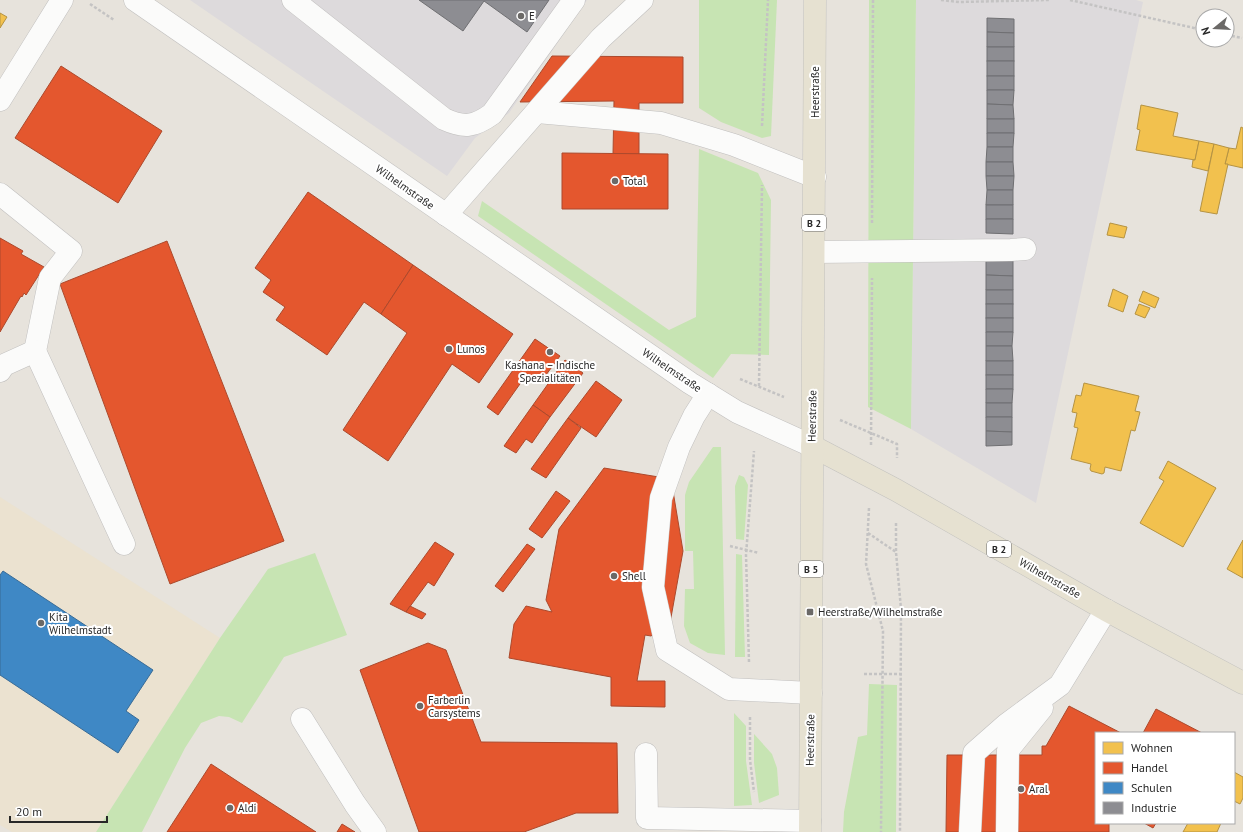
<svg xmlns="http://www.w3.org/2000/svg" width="1243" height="832" viewBox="0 0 1243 832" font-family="'PT Sans',sans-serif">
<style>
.industrial{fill:#dddadc}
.education{fill:#ebe2d0}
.green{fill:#c7e4b3}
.homes{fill:#f2c14e;stroke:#b59343}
.shops{fill:#e4572e;stroke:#ac492c}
.schools{fill:#3f88c5;stroke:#386b96}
.industry{fill:#8d8d92;stroke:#6f6f72}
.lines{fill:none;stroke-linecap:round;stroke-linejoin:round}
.minor-casing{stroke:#c0bfbe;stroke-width:23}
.major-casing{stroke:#c3c2bf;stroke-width:23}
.path{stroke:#c4c3c3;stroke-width:2.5;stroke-dasharray:3 2;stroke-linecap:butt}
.minor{stroke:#fbfbfa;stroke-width:22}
.major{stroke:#e6e1d1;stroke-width:22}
.poi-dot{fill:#6b6967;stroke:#fff;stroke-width:1.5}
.labels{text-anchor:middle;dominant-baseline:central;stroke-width:4;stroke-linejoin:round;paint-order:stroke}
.shield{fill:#fff;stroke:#686868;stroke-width:1}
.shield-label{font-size:10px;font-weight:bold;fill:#282828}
.poi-label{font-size:11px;fill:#282828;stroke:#fff;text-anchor:start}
.street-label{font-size:11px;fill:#282828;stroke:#fff}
</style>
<rect width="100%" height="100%" fill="#e7e3dc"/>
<g class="industrial">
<path d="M190 0H587L509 113 475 138 447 176Z"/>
<path d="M916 0H1136L1143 2 1036 503 911 429Z"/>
</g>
<path class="education" d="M0 497 220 638 96 832H12L0 825Z"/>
<g class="green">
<path d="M699 0H777L771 136 762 138 721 122 699 108Z"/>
<path d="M869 0H916L911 429 868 407Z"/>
<path d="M699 149 758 173 771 200 769 355 731 354 713 378 478 216 482 201 669 330 696 317Z"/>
<path d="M713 447H721L725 655 708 653 690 643 684 626 685 589H694L693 551H685V495L689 482Z"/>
<path d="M739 475 744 477 748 485 744 540 736 539 735 486Z"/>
<path d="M315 553 347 635 284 657 242 723 229 717 219 716 201 723 185 748 142 832H96L220 638 268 569Z"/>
<path d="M736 554 742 555 745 657H735Z"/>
<path d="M869 684 897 685 896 832H843L844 812 858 737 867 735Z"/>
<path d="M734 713 746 726V761L752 805 734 806Z"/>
<path d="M754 734 772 754 777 768 779 795 759 803 754 763Z"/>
</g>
<g class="homes">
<path d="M0 13 7 17 0 28Z"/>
<path d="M1141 105 1178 113 1173 136 1199 141 1195 160 1136 150 1140 130 1137 129Z"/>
<path d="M1241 127 1243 128V168L1225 164 1229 148 1236 149Z"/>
<path d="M1199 141 1214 144 1208 171 1192 167 1193 160H1195Z"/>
<path d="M1214 144 1229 148 1225 164H1228L1217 214 1200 211Z"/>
<path d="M1110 223 1127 227 1124 238 1107 235Z"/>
<path d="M1113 289 1128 296 1123 312 1108 306Z"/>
<path d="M1143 291 1159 298 1155 308 1139 301Z"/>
<path d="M1139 304 1150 308 1145 318 1135 314Z"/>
<path d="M1084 383 1139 396 1135 411 1140 412 1135 431 1131 430 1121 471 1105 467 1104 473 1102 474 1091 471 1090 469 1091 464 1071 459 1078 428 1074 427 1077 413 1072 412 1076 395 1081 396Z"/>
<path d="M1168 461 1216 488 1183 547 1140 523 1164 481 1159 478Z"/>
<path d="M1243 540V578L1227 569Z"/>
<path d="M1234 772 1243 777V798L1240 804 1234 801Z"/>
<path d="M1188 823H1221L1217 832H1183Z"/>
</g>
<g class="shops">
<path d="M552 56 683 57V103H639V154H613L614 101 520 102Z"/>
<path d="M61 66 162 131 118 203 15 138Z"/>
<path d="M562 153 668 154V209H562Z"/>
<path d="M308 192 413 265 381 314 364 302 327 355 276 320 285 307 263 292 271 280 255 268Z"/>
<path d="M0 238 23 251 21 254 44 267 26 295 24 293 22 297 21 296 0 332Z"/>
<path d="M167 241 284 541 170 584 60 284Z"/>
<path d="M413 265 513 334 479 383 452 364 388 461 343 430 407 333 381 314Z"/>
<path d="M535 339 560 356 540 383 527 374 498 415 487 407Z"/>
<path d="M565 360 583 373 550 417 533 405Z"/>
<path d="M596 381 622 400 596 437 568 418Z"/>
<path d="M533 405 550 417 532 443 526 439 516 453 504 446Z"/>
<path d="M568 418 581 428 546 478 531 469Z"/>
<path d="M604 468 671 479 683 551 670 623 651 636 645 635 637 681H665V707L611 706V677L509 658 514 624 526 606 552 612 546 600 559 529Z"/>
<path d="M556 491 570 501 542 538 529 529Z"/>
<path d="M435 542 454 554 434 586 428 582 406 612 390 604Z"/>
<path d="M527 544 535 549 503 592 495 586Z"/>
<path d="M410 606 426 614 422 619 406 612Z"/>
<path d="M428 643 446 650 481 742 617 743 618 813H576L524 832H419L360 670Z"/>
<path d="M1069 706 1121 733H1096V823H1109V832H946L947 755H1042V746H1046Z"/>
<path d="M1156 709 1202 733H1143Z"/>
<path d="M211 764 240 783 316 832H167Z"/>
<path d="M1144 823H1156L1153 828Z"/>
<path d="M342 824 355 832H337Z"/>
</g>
<path class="schools" d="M3 571 153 670 126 711 139 720 118 753 0 675V575Z"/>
<g class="industry">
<path d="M419 0H549L527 32 484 1 463 31Z"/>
<path d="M987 18 1014 19V33L987 32Z"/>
<path d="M987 32 1014 33V47H987Z"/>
<rect x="987" y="47" width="27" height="14"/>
<rect x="987" y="61" width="27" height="15"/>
<rect x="987" y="76" width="27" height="14"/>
<path d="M987 90H1014L1013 105 987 104Z"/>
<path d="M987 104 1013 105 1014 119H987Z"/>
<rect x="987" y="119" width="27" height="14"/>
<path d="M987 133H1014L1013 147H987Z"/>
<path d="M987 147H1013V162H986Z"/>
<path d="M986 162H1013L1014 176H986Z"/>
<path d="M986 176H1014L1013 190H987Z"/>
<path d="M987 190H1013V205H986Z"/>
<rect x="986" y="205" width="27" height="14"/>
<path d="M986 219H1013V234L986 233Z"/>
<path d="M986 261H1013V276L986 275Z"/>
<path d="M986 275 1013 276V290H986Z"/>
<rect x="986" y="290" width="27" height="14"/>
<rect x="986" y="304" width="27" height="14"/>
<rect x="986" y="318" width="27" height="14"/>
<path d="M986 332H1013L1012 346H986Z"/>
<path d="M986 346H1012L1013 361H986Z"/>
<rect x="986" y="361" width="27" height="14"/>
<rect x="986" y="375" width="27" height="14"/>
<path d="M986 389H1013L1012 403H986Z"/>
<rect x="986" y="403" width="26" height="14"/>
<path d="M986 417H1012V432L986 431Z"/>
<path d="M986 431 1012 432V445L986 446Z"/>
</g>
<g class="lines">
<g class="minor-casing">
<g id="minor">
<path d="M135 0 690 383 737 412 812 446"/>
<path d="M293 0 444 119C464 128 474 127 492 114L574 0"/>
<path d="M0 100 62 0"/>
<path d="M537 112 661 123 734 145 815 177"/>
<path d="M0 194 71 251 50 278 35 351"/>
<path d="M446 215 601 38 642 0"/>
<path d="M814 252 1011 250 1025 249"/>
<path d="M0 371 4 365 35 351 124 544"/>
<path d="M708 394 694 416 679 447 661 498 653 587 667 650 729 689 811 693"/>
<path d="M302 719 355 804 375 832"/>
<path d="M646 754 647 818 810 821"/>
<path d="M970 832 974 753 1007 724 1060 685 1106 610"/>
<path d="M1007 832 1008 750 1042 708"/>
</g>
</g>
<g class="major-casing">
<g id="major">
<path d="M812 446 896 490 1106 610 1243 683"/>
<path d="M810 832 815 0"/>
</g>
</g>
<g class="path">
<path d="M941 0 959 2 1049 0"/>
<path d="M1070 0 1203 30"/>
<path d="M90 4 114 20"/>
<path d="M1227 35 1242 38"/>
<path d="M762 126 768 0"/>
<path d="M872 223 873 0"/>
<path d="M740 379 784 397"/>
<path d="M759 386 762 185"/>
<path d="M840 420 897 444V458"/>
<path d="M871 445 872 278"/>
<path d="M869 508 866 564 883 631 881 832"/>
<path d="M896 523V552L901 609 900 832"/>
<path d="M868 533 896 552"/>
<path d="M730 546 759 553"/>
<path d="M749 662 746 555 754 451"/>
<path d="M864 674H900"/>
<path d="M750 717V760L754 792"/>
</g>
<use href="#minor" class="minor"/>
<use href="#major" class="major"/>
</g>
<g class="poi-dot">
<circle cx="521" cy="16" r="4"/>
<circle cx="615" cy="181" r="4"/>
<circle cx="449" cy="349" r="4"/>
<circle cx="550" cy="352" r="4"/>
<circle cx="614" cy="576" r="4"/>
<rect x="806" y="608" width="8" height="8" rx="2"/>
<circle cx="41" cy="623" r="4"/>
<circle cx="420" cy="706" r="4"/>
<circle cx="1021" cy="789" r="4"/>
<circle cx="230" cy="808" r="4"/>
</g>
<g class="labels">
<g class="shield">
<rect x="802" y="215" width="24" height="16" rx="3"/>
<rect x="987" y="541" width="24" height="16" rx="3"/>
<rect x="799" y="561" width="24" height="16" rx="3"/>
</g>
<g class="shield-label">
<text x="814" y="223">B 2</text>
<text x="999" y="549">B 2</text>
<text x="811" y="569">B 5</text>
</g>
<g class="poi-label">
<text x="529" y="16">E</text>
<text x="623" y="181">Total</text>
<text x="457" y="349">Lunos</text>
<text x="550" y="365" text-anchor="middle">Kashana – Indische<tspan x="550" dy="13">Spezialitäten</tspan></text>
<text x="622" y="576">Shell</text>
<text x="818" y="612">Heerstraße/Wilhelmstraße</text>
<text x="49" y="617">Kita<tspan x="49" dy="13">Wilhelmstadt</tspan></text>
<text x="428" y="700">Farberlin<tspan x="428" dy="13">Carsystems</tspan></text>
<text x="1029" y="789">Aral</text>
<text x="238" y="808">Aldi</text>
</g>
<g class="street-label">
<text transform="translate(815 92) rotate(-90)">Heerstraße</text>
<text transform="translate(405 187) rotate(35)">Wilhelmstraße</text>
<text transform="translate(672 370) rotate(34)">Wilhelmstraße</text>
<text transform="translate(812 416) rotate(-89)">Heerstraße</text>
<text transform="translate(1050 578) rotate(30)">Wilhelmstraße</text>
<text transform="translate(810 740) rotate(-89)">Heerstraße</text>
</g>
</g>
<rect x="1095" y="732" width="140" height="92" fill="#ffffff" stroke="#a9a9a9"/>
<rect x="1103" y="742" width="20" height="12" fill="#f2c14e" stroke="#a9a9a9"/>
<text x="1131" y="752" font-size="12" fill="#282828">Wohnen</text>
<rect x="1103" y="762" width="20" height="12" fill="#e4572e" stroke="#a9a9a9"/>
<text x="1131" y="772" font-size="12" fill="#282828">Handel</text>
<rect x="1103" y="782" width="20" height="12" fill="#3f88c5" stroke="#a9a9a9"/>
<text x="1131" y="792" font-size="12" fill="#282828">Schulen</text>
<rect x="1103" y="802" width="20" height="12" fill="#8d8d92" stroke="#a9a9a9"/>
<text x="1131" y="812" font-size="12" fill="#282828">Industrie</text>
<g transform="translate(1215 28) rotate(252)"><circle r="19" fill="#ffffff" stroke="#a9a9a9"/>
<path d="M0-3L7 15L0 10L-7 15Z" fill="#6b6967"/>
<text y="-6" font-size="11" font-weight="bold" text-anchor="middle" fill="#282828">N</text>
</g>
<path d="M10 816v6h97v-6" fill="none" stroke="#282828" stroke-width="2"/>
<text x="16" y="816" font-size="12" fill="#282828" stroke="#ffffff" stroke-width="3" paint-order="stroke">20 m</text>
</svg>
